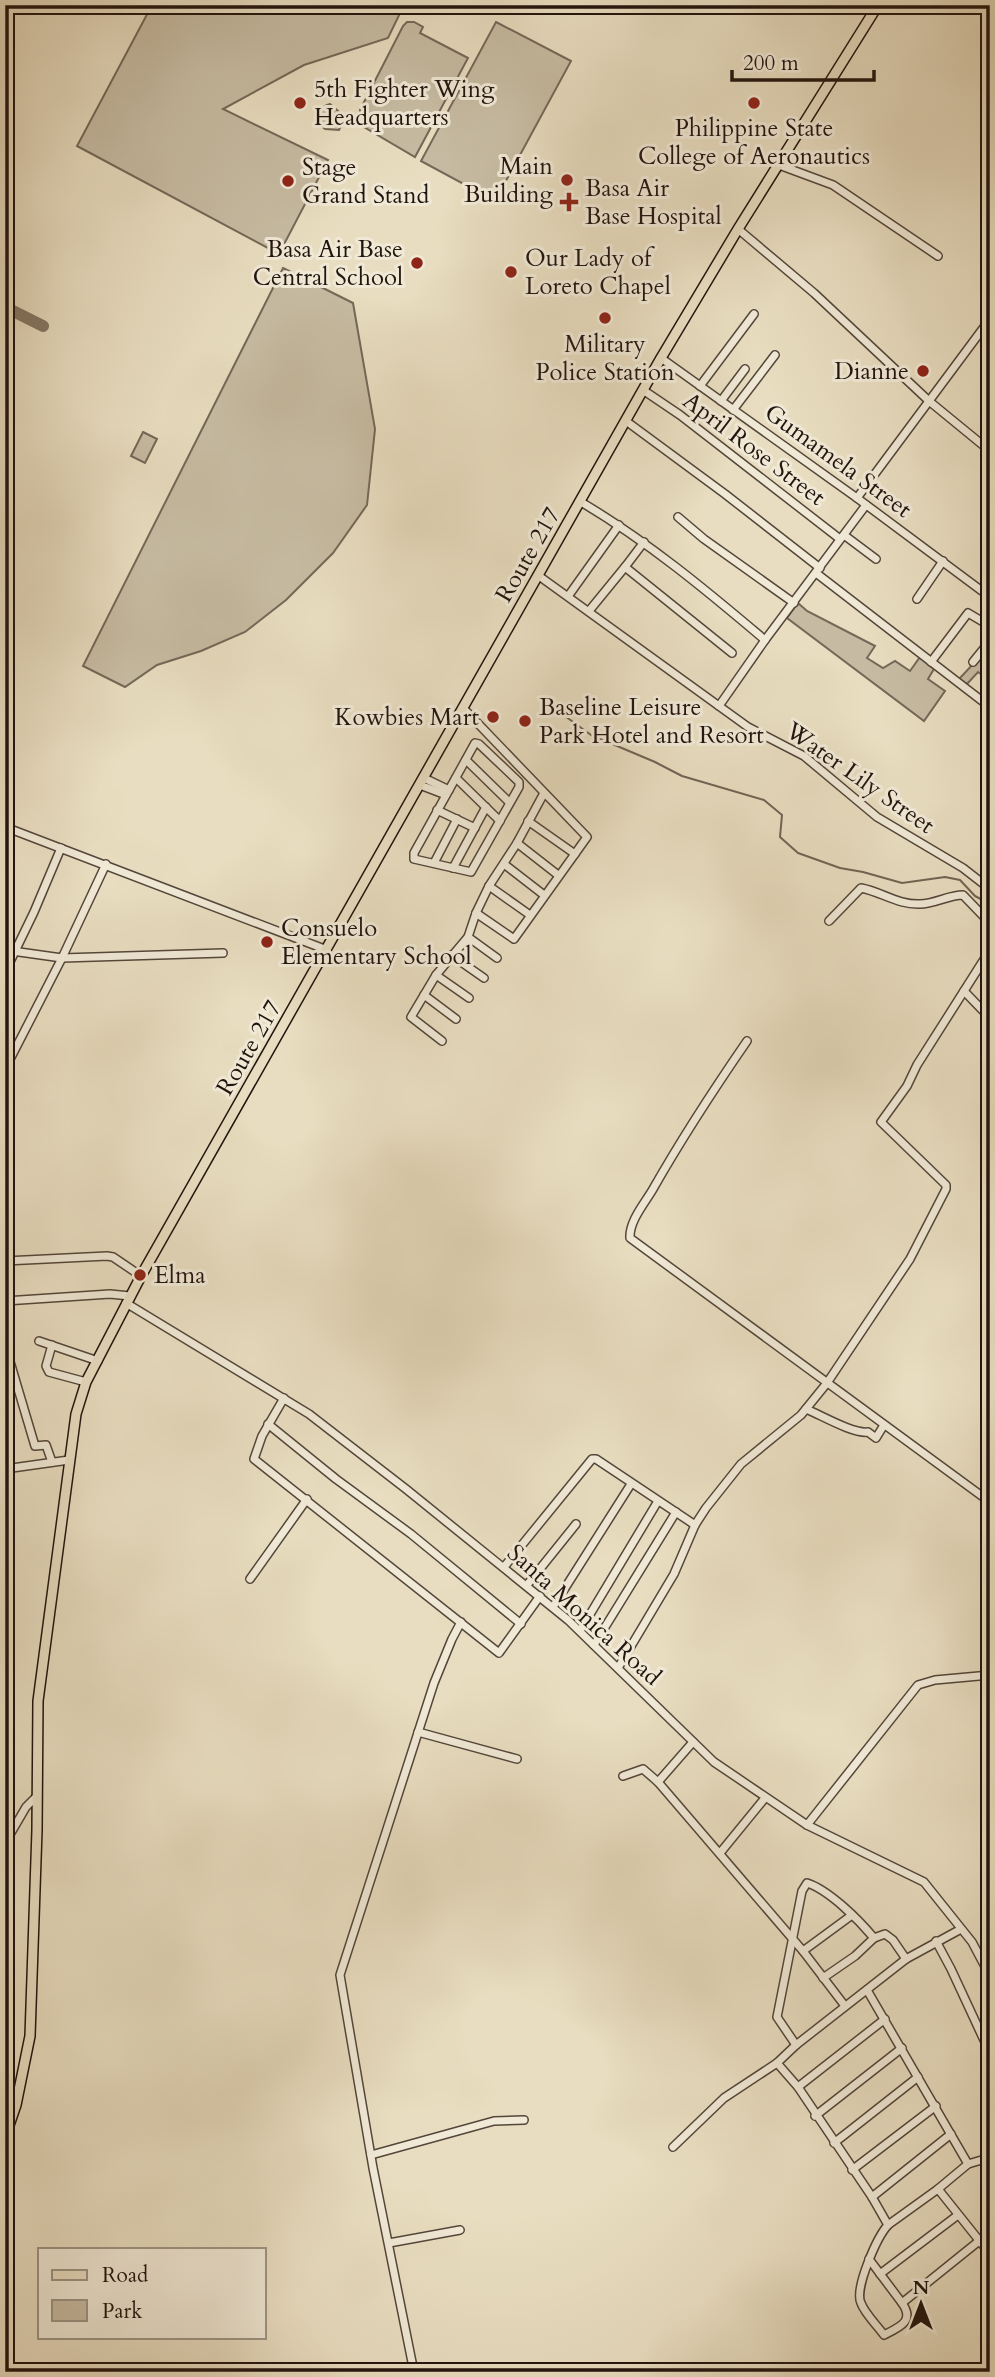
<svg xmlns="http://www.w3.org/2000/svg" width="995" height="2377" viewBox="0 0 995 2377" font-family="Cardo,serif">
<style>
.green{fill:#c6bba2;stroke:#746858;stroke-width:2}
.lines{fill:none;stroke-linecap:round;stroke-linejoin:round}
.stream{stroke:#716454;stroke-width:2}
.taxiway{stroke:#857867;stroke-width:12}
.minor-casing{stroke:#54463a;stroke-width:10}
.major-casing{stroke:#22140e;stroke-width:12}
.minor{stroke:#f0e9d6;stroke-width:7}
.major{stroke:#e8ddc0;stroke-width:9}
.poi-dot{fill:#8f2418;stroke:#f0e9d6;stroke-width:2.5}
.labels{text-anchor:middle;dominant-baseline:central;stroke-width:6;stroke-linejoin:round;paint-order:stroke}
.poi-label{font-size:24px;fill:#22140e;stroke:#f0e9d6;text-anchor:start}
.street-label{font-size:24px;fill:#22140e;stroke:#f0e9d6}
</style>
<rect width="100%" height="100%" fill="#e8ddc0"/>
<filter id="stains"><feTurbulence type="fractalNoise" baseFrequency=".00286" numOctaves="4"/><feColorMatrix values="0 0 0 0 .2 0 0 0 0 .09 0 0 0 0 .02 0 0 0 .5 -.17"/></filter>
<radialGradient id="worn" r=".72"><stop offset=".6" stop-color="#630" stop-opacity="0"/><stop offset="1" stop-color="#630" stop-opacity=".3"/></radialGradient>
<g class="green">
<path d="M152 5H404L388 38 304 65 223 109 328 160 279 254 77 146Z"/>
<path d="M407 22H414L423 27 420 33 468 58 415 157 364 127 360 117V110L403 26Z"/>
<path d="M496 22 571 61 495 201 421 161Z"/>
<path d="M330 104 345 117 339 130 325 129 318 123C316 113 320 107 330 104Z"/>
<path d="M283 268 353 303 375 429 367 505 333 553 286 600 245 632 201 651 157 665 125 687 83 666Z"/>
<path d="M143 432 157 439 145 463 131 456Z"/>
<path d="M798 603 807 611 875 646 867 658 883 668 895 661 910 671 920 657 934 669 928 679 945 691 924 721 787 618Z"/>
<path d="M990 646V681L978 672 967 684 959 679Z"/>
</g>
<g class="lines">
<path class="stream" d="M558 711 591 735 655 762 682 776 764 800 782 815 780 837 798 853 840 868 863 872 902 883 945 877 960 880 975 896 990 904"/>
<path class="taxiway" d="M5 307 43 326"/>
<g class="minor-casing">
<g id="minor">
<path d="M779 165 833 185 938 256"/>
<path d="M738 229 814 293 929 401 990 451"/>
<path d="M661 358 857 498 990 597"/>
<path d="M700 386 754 314"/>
<path d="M643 390 680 415 840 539"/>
<path d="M721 401 745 369"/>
<path d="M733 410 775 355"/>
<path d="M626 421 725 494 820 568"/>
<path d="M857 498 990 319"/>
<path d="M581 502C647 541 706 590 765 640"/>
<path d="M678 517 704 539 794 603"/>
<path d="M844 535 876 559"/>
<path d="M625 567 644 542"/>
<path d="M816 573 990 707"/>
<path d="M539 576 748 727 804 756 877 817 963 868 990 889"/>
<path d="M569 595 619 525"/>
<path d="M917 599 943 561"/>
<path d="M589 611 625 567 732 653"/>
<path d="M931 662 968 613 990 626"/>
<path d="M973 662 990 641"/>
<path d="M719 706 765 640 866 505"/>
<path d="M464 709 587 837 514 939 476 913"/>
<path d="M475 743 479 744 519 782V787L471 872 414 859V853Z"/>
<path d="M466 760 509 802"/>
<path d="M424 778 449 790"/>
<path d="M456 778 500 821"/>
<path d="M420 785 446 795"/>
<path d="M437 810 475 828"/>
<path d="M528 821 575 854"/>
<path d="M5 827 327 950"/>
<path d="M517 843 558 875"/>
<path d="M434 863 457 819"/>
<path d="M504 864 544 895"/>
<path d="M453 868 486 807"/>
<path d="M489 886 530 915"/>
<path d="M829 921 861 888C882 892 898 905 920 904 935 904 948 895 963 895L990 923"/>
<path d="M468 937 497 958"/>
<path d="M5 950 62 958 223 953"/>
<path d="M451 955 484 978"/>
<path d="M5 972 34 912 61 848"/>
<path d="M436 975 469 998"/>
<path d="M964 991 990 1018"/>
<path d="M424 995 456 1019"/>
<path d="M442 1041 411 1017 436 975 468 937 476 913 489 886 517 843 544 793"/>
<path d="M747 1041C714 1089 682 1138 653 1189 645 1203 629 1221 630 1238L990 1502"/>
<path d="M5 1069 62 958 106 864"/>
<path d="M5 1261 107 1256 113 1257 141 1276"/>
<path d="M5 1301 110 1294 130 1296"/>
<path d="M126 1303 309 1414 406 1489 568 1620 714 1762 807 1825 924 1882 972 1942 990 1976"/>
<path d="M39 1341 98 1361"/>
<path d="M5 1345 35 1446 46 1445 52 1462"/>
<path d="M52 1345 46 1366 49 1372 86 1382"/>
<path d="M284 1398 262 1436 254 1459 499 1653 540 1596"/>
<path d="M806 1409C821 1415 853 1434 868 1432L876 1438 884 1425"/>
<path d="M268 1424 336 1479 411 1534 521 1624"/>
<path d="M5 1469 69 1460"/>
<path d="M504 1567 592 1459H596L695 1525"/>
<path d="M250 1579 307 1499"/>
<path d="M527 1585 576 1524"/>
<path d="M553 1607 631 1484"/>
<path d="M580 1631 658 1501"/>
<path d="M594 1645 676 1512"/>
<path d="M618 1668 674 1574 695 1525 706 1508 741 1464 801 1415 827 1383 910 1259 946 1189V1185L881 1122 907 1086 917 1065 990 950"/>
<path d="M418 1732 517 1759"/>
<path d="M623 1776 643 1769 658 1782 803 1951 845 2006"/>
<path d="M658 1782 693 1742"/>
<path d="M807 1825 918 1685 935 1680 990 1675"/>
<path d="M5 1843 26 1807 37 1796"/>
<path d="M720 1853 765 1798"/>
<path d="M936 1941 951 1969 990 2053"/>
<path d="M803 1951 852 1915"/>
<path d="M823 1978 855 1956 874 1938"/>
<path d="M867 1990 968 2164"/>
<path d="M796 2045 777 2017 802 1891 807 1883C829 1890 859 1920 874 1938L885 1934 893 1940 906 1959"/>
<path d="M777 2063 798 2087 872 2197 888 2225 938 2189 990 2254"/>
<path d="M798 2087 885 2019"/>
<path d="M815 2116 902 2048"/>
<path d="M834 2143 918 2077"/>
<path d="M673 2147 724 2098 777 2063 796 2045 906 1959 961 1929"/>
<path d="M371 2155 494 2121 524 2120"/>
<path d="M852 2170 936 2106"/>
<path d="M938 2189 968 2164 985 2159 990 2171"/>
<path d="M872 2197 951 2134"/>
<path d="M888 2225C877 2237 854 2289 861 2303 865 2314 877 2325 884 2335 900 2327 915 2321 902 2303"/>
<path d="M389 2243 460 2230"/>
<path d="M869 2259 902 2303 979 2241"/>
<path d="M880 2274 958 2215"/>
<path d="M414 2372 373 2168 340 1975 434 1683 452 1639 461 1622"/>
</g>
</g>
<g class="major-casing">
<path id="major" d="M5 2137 16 2105 30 2036 37 1830 38 1701 76 1414 86 1382 141 1276 661 358 738 229 878 5"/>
</g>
<use href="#minor" class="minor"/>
<use href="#major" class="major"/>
</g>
<g class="poi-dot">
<circle cx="300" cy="103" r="7"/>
<circle cx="754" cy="103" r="7"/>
<circle cx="567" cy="180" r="7"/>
<circle cx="288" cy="181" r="7"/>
<path d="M565.5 191.5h7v7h7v7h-7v7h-7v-7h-7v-7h7z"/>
<circle cx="417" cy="263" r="7"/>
<circle cx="511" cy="272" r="7"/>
<circle cx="605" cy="318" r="7"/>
<circle cx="923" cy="371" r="7"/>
<circle cx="493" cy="717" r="7"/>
<circle cx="525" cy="721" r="7"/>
<circle cx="267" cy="942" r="7"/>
<circle cx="140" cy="1275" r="7"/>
</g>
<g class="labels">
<g class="poi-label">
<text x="314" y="89">5th Fighter Wing<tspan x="314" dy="28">Headquarters</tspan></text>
<text x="754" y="128" text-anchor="middle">Philippine State<tspan x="754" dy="28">College of Aeronautics</tspan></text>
<text x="553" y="166" text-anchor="end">Main<tspan x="553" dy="28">Building</tspan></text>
<text x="302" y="167">Stage<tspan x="302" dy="28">Grand Stand</tspan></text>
<text x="585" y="188">Basa Air<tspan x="585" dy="28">Base Hospital</tspan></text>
<text x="403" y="249" text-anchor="end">Basa Air Base<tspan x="403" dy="28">Central School</tspan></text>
<text x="525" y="258">Our Lady of<tspan x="525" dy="28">Loreto Chapel</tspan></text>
<text x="605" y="344" text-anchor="middle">Military<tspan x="605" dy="28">Police Station</tspan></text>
<text x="909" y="371" text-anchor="end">Dianne</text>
<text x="539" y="707">Baseline Leisure<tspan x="539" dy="28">Park Hotel and Resort</tspan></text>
<text x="479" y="717" text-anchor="end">Kowbies Mart</text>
<text x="281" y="928">Consuelo<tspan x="281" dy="28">Elementary School</tspan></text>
<text x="154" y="1275">Elma</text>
</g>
<g class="street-label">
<text transform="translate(754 449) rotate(37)">April Rose Street</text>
<text transform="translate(838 461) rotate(36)">Gumamela Street</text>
<text transform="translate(528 555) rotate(-60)">Route 217</text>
<text transform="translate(860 778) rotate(35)">Water Lily Street</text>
<text transform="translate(249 1048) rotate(-60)">Route 217</text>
<text transform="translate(584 1615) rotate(42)">Santa Monica Road</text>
</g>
</g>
<rect width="995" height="2377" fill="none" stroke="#e8ddc0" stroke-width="28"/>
<rect x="7" y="7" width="981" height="2363" fill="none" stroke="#22140e" stroke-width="3.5"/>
<rect x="14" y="14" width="967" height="2349" fill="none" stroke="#22140e" stroke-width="2"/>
<rect x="38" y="2248" width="228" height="91" fill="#f0e9d6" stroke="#9e9486" stroke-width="2"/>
<rect x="52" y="2270" width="35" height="10" fill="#e8ddc0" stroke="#9e9486" stroke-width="2"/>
<text x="102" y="2282" font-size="21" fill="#22140e">Road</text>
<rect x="52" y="2300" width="35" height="21" fill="#c6bba2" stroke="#9e9486" stroke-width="2"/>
<text x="102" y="2318" font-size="21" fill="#22140e">Park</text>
<g transform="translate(921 2304)" stroke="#f0e9d6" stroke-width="5" paint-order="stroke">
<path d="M0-5L12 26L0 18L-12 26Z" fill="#22140e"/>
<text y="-10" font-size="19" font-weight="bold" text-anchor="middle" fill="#22140e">N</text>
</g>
<path d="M732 70v10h142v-10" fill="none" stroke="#22140e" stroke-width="3.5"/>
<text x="743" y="70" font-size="21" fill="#22140e" stroke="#f0e9d6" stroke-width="5" paint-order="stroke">200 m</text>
<rect width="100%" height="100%" filter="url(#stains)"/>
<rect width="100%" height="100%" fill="url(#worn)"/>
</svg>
